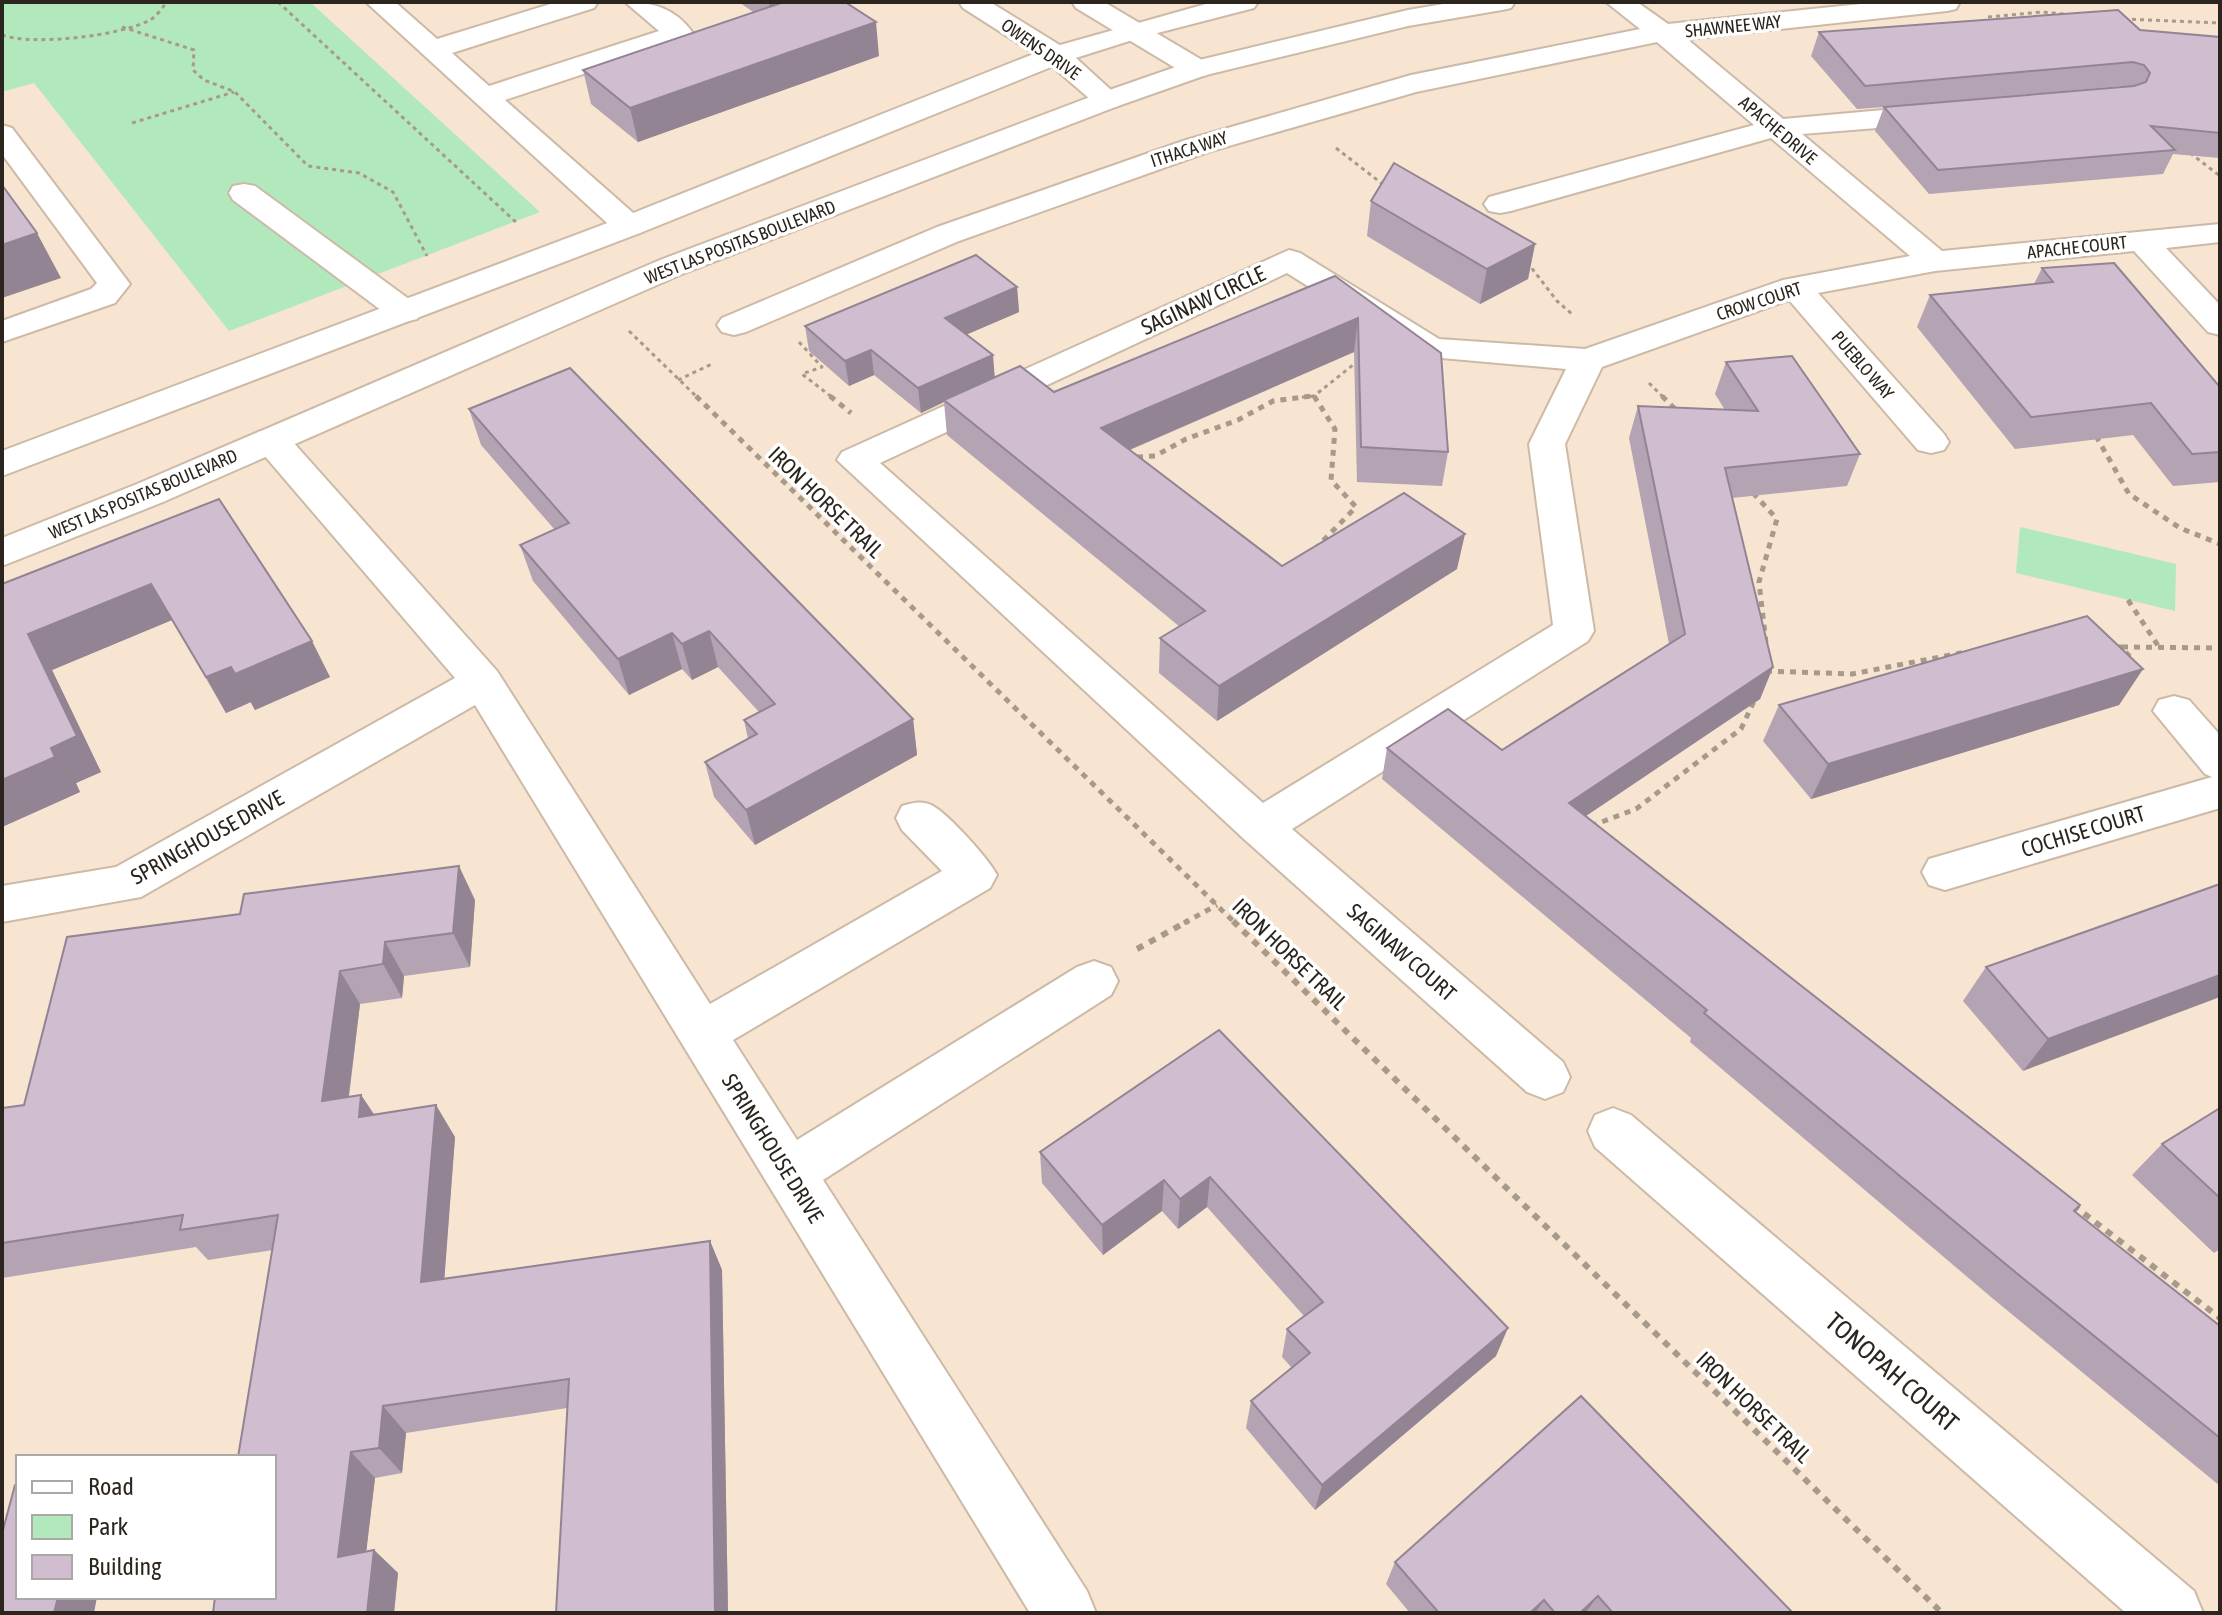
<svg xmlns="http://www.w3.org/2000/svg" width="2222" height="1615" viewBox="0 0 2222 1615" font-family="'Asap Condensed',sans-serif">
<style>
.green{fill:#b1e9bd}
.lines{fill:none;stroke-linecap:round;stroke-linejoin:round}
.minor-casing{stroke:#ccbaa7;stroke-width:4}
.major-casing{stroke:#ccbaa7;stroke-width:4}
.path-far2{stroke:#a89a8b;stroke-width:3;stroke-dasharray:4 4;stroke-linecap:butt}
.path-far1{stroke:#a89a8b;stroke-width:5;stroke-dasharray:6 6;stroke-linecap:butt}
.path{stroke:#a89a8b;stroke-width:6;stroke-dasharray:7 7;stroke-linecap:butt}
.minor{fill:#fff;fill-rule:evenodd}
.major{fill:#fff;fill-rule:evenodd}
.wall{fill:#b3a3b3;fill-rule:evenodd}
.shaded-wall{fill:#928492}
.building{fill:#d0bdd0;stroke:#928492;stroke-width:2}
.labels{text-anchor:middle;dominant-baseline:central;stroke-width:7;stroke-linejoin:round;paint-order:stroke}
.far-street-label{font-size:18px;fill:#2c251d;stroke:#fff}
.street-label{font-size:22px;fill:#2c251d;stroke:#fff}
.near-street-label{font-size:26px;fill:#2c251d;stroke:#fff}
</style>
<rect width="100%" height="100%" fill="#f7e4d1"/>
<g class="green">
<path d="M2 2H310L540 212 229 331 34 83 2 92Z"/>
<path d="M2020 527 2176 564 2175 611 2016 573Z"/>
</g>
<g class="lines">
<g class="minor-casing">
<g id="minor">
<path d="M366 2H395L437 39 557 2H598L594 8 452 53 489 86 659 31 625 2C653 2 675 8 693 33L689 39 505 100 640 219 645 226 640 233 629 235 618 233Z"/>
<path d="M959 2H990L1066 49 1122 100 1118 106 1108 109 1098 106 1046 61 963 8Z"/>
<path d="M1072 2H1104L1207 63 1211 69 1207 75 1197 77 1187 75 1076 8Z"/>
<path d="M1606 2H1637L1668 24 1880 2H1960L1956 9 1947 11 1687 39 1783 119 1939 105 1949 108 1954 114 1949 120 1939 123 1802 134 1942 251 2220 224V242L2166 248 2220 305V335L2208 332 2134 251 1935 271 1818 293 1944 434 1949 442 1944 450 1931 453 1918 450 1789 300 1602 367 1565 444 1594 631 1588 641 1292 829 1563 1062 1570 1077 1563 1092 1545 1099 1527 1092 1244 839 837 460 842 452 1289 250 1300 253 1439 339 1585 349 1783 280 1910 256 1771 138 1511 211 1500 213 1489 211 1484 204 1489 197 1754 125 1657 42 1416 92 1208 152 959 241 746 332 734 335 722 332 717 325 722 318 937 227 1186 140 1411 75 1640 29ZM1287 273 1419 356 1566 369 1529 444 1553 625 1263 803 880 463Z"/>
<path d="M2 125 12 128 130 284 115 303 2 342V321L91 289 97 283 2 154Z"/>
<path d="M244 184 255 186 417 305 422 312 417 319 405 322 393 319 233 200 229 193 233 186Z"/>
<path d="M271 429 284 432 497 671 710 1004 942 871 902 830 896 818 902 806C913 803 922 800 933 806 948 814 989 859 997 875L990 888 733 1040 797 1140 1077 967 1094 961 1111 967 1118 981 1111 995 823 1180 1087 1591 1096 1613H1030L475 705 141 897 2 922V886L116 867 455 678 258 448 253 440 258 432Z"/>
<path d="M2174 696 2189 700 2220 735V808L1945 890 1929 885 1922 872 1929 859 2212 777 2205 774 2153 711 2159 700Z"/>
<path d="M1613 1108 1631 1115 2194 1591 2203 1613H2126L1595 1147 1588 1131 1595 1115Z"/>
</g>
</g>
<g class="major-casing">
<g id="major">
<path d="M1213 2H1258L1254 8 1142 37 1066 61 640 233 2 476V451L618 219 1046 49Z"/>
<path d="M1455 2H1515L1511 8 1502 10 1408 26 1206 75 1118 106 682 274 163 502 2 566V538L137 484 660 260 1098 94 1187 63 1408 10Z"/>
</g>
</g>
<g class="path-far2">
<path d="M278 2 518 224"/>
<path d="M1988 17 2042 12 2074 15"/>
<path d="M2124 19 2220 23"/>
<path d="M122 27 194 50 193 70 204 80 235 92 308 166 359 173 393 192 427 256"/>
<path d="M2 35C32 46 121 36 150 20 156 17 162 8 167 2"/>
<path d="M132 123 234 92"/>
<path d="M1336 148 1385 186"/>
<path d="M2190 153 2220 176"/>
<path d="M1527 262 1557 301 1573 315"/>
<path d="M629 331 698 398"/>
<path d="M799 342 822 367 802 374 833 398"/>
<path d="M678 380 714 363"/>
<path d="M1649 383 1664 398"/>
<path d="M1294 398 1314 396"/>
<path d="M1316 398 1314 396 1358 361"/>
</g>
<g class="path-far1">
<path d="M696 396 1235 923"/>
<path d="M830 396 851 413"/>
<path d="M1314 396 1335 429 1331 480 1356 507 1318 546"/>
<path d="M1662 396 1676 410"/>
<path d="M2096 436 2129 494 2180 528 2220 544"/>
<path d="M1137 457 1155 456 1186 439 1238 420 1273 401 1311 396"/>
<path d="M1753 493 1777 519 1759 582 1766 643"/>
<path d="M2128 600 2159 647"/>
<path d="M2116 647H2121L2132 659"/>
<path d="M2122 647 2220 648"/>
<path d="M1766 671 1852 674 1966 652"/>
<path d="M1591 826 1636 809 1741 729 1755 699"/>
<path d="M1184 923 1217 905"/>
</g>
<g class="path">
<path d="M1233 921 1942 1613"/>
<path d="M1137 949 1188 921"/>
<path d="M2073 1205 2220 1318"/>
</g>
<use href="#minor" class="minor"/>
<use href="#major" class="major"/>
</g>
<g class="wall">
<path d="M739 2H845L879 56 638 142 591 104 583 70 753 12Z"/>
<path d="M2140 30 2220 37V158L2173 154 2163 174 1929 194 1875 131 1884 107 1857 109 1811 56 1819 32ZM2122 86 2125 87 1919 104Z"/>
<path d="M1371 201 1535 244 1528 279 1480 304 1367 236Z"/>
<path d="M2042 268 2220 387V482L2173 486 2133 435 2015 449 1917 327 1930 295 2034 284Z"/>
<path d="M1335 276 1448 452 1442 486 1357 482 1354 352 1130 450 1282 566 1457 569 1217 721 1159 673 1160 638 1180 627 947 435 944 402 921 413 874 375 849 386 809 351 805 326 1017 287 1019 312 967 334 995 377 1054 392Z"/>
<path d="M1726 362 1860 454 1847 486 1732 498 1773 667 1760 699 1586 816 2074 1212 2220 1326V1486L1991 1297 1690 1042 1691 1038 1382 779 1387 748 1502 750 1669 644 1629 438 1638 406 1725 410 1715 394Z"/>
<path d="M469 409 913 719 917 755 755 845 714 797 705 762 748 739 744 720 759 712 718 667 692 680 682 669 629 695 533 581 520 545 555 530 481 445Z"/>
<path d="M219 499 330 677 255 710 251 702 226 713 172 620 52 670 101 772 76 783 80 792 2 827V584Z"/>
<path d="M2143 669 2119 705 1811 799 1763 741 1779 705Z"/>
<path d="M2220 884 2023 1071 1963 1001 1986 967Z"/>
<path d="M475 900 470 967 404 976 402 998 360 1004 349 1097 361 1095 374 1114 455 1137 444 1279 710 1241 722 1270 728 1613H556L567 1408 406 1433 402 1473 375 1478 366 1552 374 1550 398 1573 394 1613H213L273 1250 208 1260 196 1247 2 1278V1108L24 1105Z"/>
<path d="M1219 1030 1496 1356 1315 1510 1246 1428 1251 1401 1292 1368 1282 1357 1287 1329 1304 1316 1207 1207 1178 1229 1162 1211 1103 1255 1042 1183 1040 1152Z"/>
<path d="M2220 1108V1249L2214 1253 2132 1175 2162 1144Z"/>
<path d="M1395 1562 1793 1613H1410L1386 1584Z"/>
</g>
<g class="shaded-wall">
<path d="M769 2H839L772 25Z"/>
<path d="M876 22 879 56 638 142 630 108Z"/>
<path d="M37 233 61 278 2 298V245Z"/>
<path d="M1535 244 1528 279 1480 304 1487 269Z"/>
<path d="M1017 287 1019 312 947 343 945 318Z"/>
<path d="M1358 318 1354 352 1101 462V428Z"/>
<path d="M871 350 874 375 849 386 845 361Z"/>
<path d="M993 355 995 380 944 400V402L921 413 918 388Z"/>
<path d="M1465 534 1457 569 1217 721 1219 686Z"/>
<path d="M151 584 172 620 52 670 101 772 76 783 80 792 2 827V780L51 748 28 634Z"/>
<path d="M709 631 718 667 692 680 682 644Z"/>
<path d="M672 633 682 669 629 695 618 659Z"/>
<path d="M312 641 330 677 255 710 235 674Z"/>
<path d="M231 667 251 702 226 713 206 677Z"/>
<path d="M1773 667 1760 699 1559 834 1569 803Z"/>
<path d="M2143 669 2119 705 1811 799 1828 764Z"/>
<path d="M913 719 917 755 755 845 746 810Z"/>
<path d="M459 866 475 900 470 967 453 933Z"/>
<path d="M385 942 404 976 402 998 383 964Z"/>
<path d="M340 971 360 1004 344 1133 322 1101Z"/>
<path d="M2220 975V997L2023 1071 2048 1039Z"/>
<path d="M361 1095 382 1127 359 1117Z"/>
<path d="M436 1105 455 1137 442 1311 421 1282Z"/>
<path d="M1210 1177 1207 1207 1178 1229 1180 1199Z"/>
<path d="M1164 1180 1162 1211 1103 1255 1102 1225Z"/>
<path d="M710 1241 722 1270 728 1613H715Z"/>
<path d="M1508 1328 1496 1356 1315 1510 1322 1485Z"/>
<path d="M383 1406 406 1433 402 1473 379 1448Z"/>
<path d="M351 1452 375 1478 363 1579 338 1557Z"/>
<path d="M374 1550 398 1573 394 1613H367Z"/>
<path d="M1598 1596 1585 1613H1580Z"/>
<path d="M58 1597H97L94 1613H54Z"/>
<path d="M1544 1600 1535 1613H1530Z"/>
</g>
<g class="building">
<path d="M784 2H845L876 22 630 108 583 70Z"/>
<path d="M2118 10 2140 30 2220 37V133L2151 126 2175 150 1938 170 1884 107 2134 86 2146 82 2150 73 2144 65 2133 62 1865 86 1819 32Z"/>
<path d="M1394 163 1535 244 1487 269 1371 201Z"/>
<path d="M2 185 37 233 2 245Z"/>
<path d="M976 255 1017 287 945 318 993 355 918 388 871 350 845 361 805 326Z"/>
<path d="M2114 263 2220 387V452L2192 454 2151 403 2031 417 1930 295 2053 282 2042 268Z"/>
<path d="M1335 276 1441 353 1448 452 1361 447 1358 318 1101 428 1282 566 1404 493 1465 534 1219 686 1160 638 1205 611 944 400 1020 366 1054 392Z"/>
<path d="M1792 356 1860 454 1725 468 1773 667 1569 803 2080 1205 2074 1211 2220 1326V1438L2014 1271 1704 1013 1707 1010 1387 748 1448 709 1502 750 1685 634 1638 406 1758 411 1726 362Z"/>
<path d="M570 368 913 719 746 810 705 762 757 734 744 720 775 704 709 631 682 644 672 633 618 659 520 545 569 523 469 409Z"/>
<path d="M219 499 312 641 235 674 231 667 206 677 151 584 28 634 77 736 51 748 55 757 2 780V584Z"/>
<path d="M2087 616 2143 669 1828 764 1779 705Z"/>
<path d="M459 866 453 933 385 942 383 964 340 971 322 1101 361 1095 359 1117 436 1105 421 1282 710 1241 715 1613H556L569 1379 383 1406 379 1448 351 1452 338 1557 374 1550 367 1613H213L215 1597H274V1457H238L278 1215 180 1230 183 1215 2 1243V1108L24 1105 67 937 240 914 244 894Z"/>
<path d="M2220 884V975L2048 1039 1986 967Z"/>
<path d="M1219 1030 1508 1328 1322 1485 1251 1401 1310 1353 1287 1329 1323 1302 1210 1177 1180 1199 1164 1180 1102 1225 1040 1152Z"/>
<path d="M2220 1108V1198L2162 1144Z"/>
<path d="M1581 1396 1793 1613H1613L1598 1596 1580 1613H1555L1544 1600 1530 1613H1439L1395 1562Z"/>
<path d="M18 1484V1597H58L54 1613H2V1531L3 1530 15 1485Z"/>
</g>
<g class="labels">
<g class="far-street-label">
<text transform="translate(1733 26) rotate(-6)">SHAWNEE WAY</text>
<text transform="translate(1041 49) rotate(35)">OWENS DRIVE</text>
<text transform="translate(1778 130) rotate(40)">APACHE DRIVE</text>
<text transform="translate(1189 149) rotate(-18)">ITHACA WAY</text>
<text transform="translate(740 242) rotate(-21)">WEST LAS POSITAS BOULEVARD</text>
<text transform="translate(2077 247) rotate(-6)">APACHE COURT</text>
<text transform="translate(1759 301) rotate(-18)">CROW COURT</text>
<text transform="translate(1863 365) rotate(49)">PUEBLO WAY</text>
<text transform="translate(143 494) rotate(-23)">WEST LAS POSITAS BOULEVARD</text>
</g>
<g class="street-label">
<text transform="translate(1203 300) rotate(-25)">SAGINAW CIRCLE</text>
<text transform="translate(826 502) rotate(44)">IRON HORSE TRAIL</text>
<text transform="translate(2083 831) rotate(-17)">COCHISE COURT</text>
<text transform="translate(207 837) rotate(-29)">SPRINGHOUSE DRIVE</text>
<text transform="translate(1402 952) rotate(41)">SAGINAW COURT</text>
<text transform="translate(1290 954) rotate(44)">IRON HORSE TRAIL</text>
<text transform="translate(773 1148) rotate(58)">SPRINGHOUSE DRIVE</text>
<text transform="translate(1754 1407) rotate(44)">IRON HORSE TRAIL</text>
</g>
<g class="near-street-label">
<text transform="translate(1892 1372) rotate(41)">TONOPAH COURT</text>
</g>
</g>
<rect width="2222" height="1615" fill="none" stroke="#2c251d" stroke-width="8"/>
<rect x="16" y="1455" width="260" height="144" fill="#ffffff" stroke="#aba8a5" stroke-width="2"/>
<rect x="32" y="1481" width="40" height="12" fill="#ffffff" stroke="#aba8a5" stroke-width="2"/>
<text x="88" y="1495" font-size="24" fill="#2c251d">Road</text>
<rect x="32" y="1515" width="40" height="24" fill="#b1e9bd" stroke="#aba8a5" stroke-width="2"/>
<text x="88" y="1535" font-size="24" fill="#2c251d">Park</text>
<rect x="32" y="1555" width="40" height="24" fill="#d0bdd0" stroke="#aba8a5" stroke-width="2"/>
<text x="88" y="1575" font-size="24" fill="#2c251d">Building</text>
</svg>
